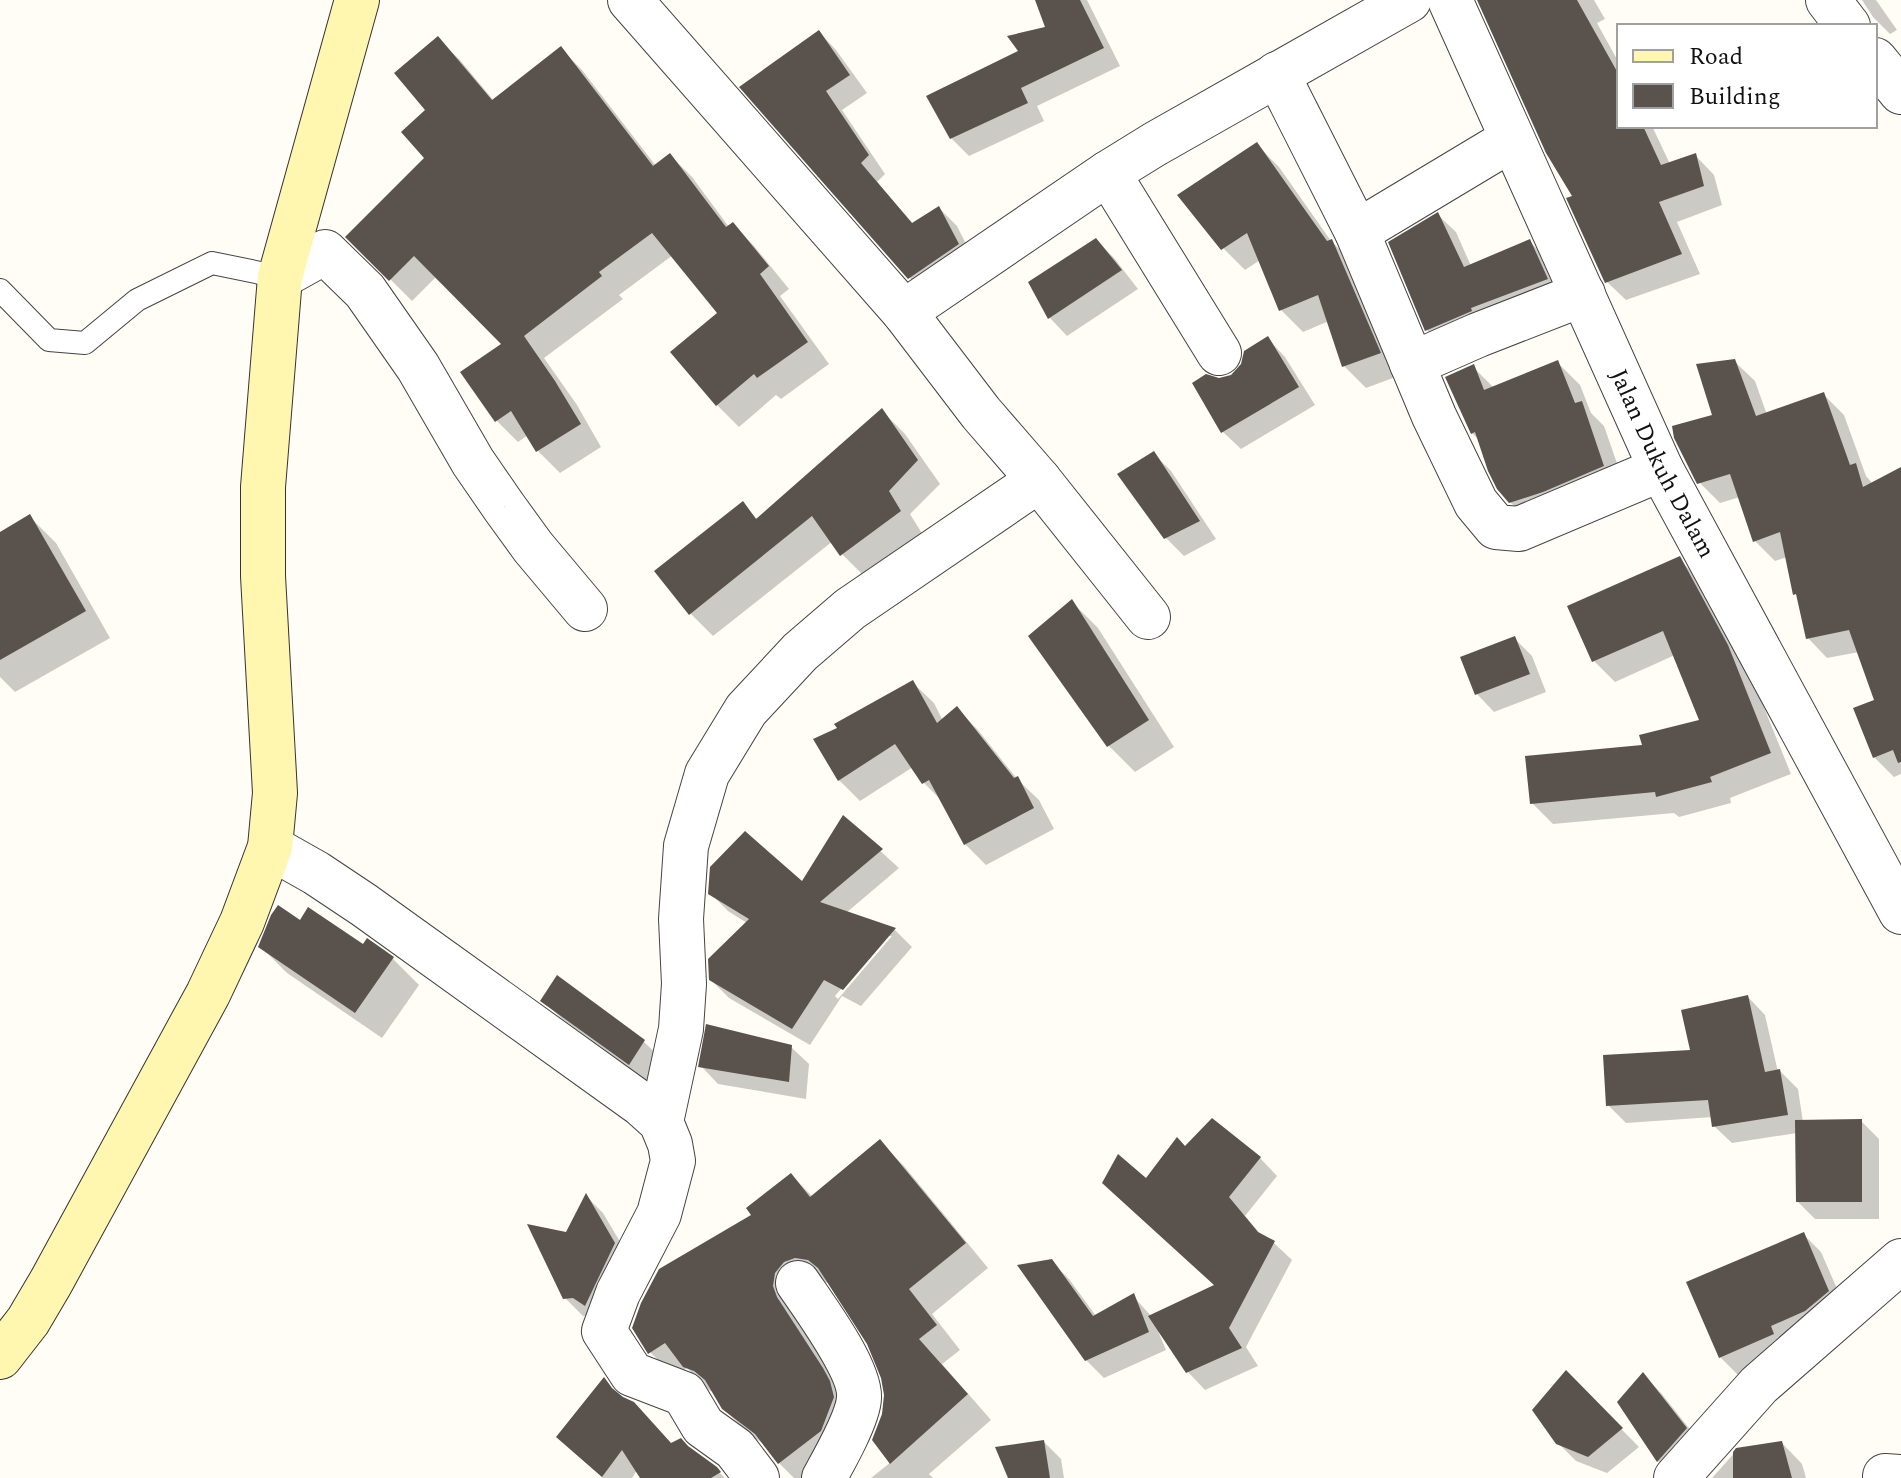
<svg xmlns="http://www.w3.org/2000/svg" width="1901" height="1478" viewBox="0 0 1901 1478" font-family="Spectral,serif">
<style>
.shadow{fill:#0003;fill-rule:evenodd}
.building{fill:#5a524d}
.lines{fill:none;stroke-linecap:round;stroke-linejoin:round}
.lane-casing{stroke:#444;stroke-width:24}
.street-casing{stroke:#444;stroke-width:46}
.secondary-casing{stroke:#333;stroke-width:46}
.lane{stroke:#fff;stroke-width:22}
.street{stroke:#fff;stroke-width:44}
.secondary{stroke:#fff6b0;stroke-width:44}
.labels{text-anchor:middle;dominant-baseline:central;stroke-width:8;stroke-linejoin:round;paint-order:stroke}
.street-label{font-size:24px;fill:#111;stroke:#fff}
</style>
<rect width="100%" height="100%" fill="#fffdf5"/>
<g class="shadow">
<path d="M1037 0H1087L1120 66 1037 106 1044 121 969 156 951 138 1022 51 1048 29Z"/>
<path d="M1480 0H1594L1605 19 1597 23 1619 63V126H1652L1670 164 1695 155 1714 175 1722 205 1677 222 1700 274 1626 300 1606 281 1575 197Z"/>
<path d="M1862 0H1876L1897 30 1890 34 1873 17Z"/>
<path d="M819 32 836 50 867 93 842 110 885 174 877 182 914 225 939 208 957 226 975 262 927 295 910 278 742 87Z"/>
<path d="M438 39 460 60 494 101 561 49 582 70 656 166 670 155 692 177 729 227 733 224 754 246 789 289 780 296 829 364 781 399 776 395 739 427 717 405 672 352 720 313 673 255 619 295 623 299 544 358 577 405 601 447 560 473 538 451 528 435 518 442 497 421 504 344 437 276 412 301 348 237 426 158 428 111Z"/>
<path d="M1257 145 1279 167 1331 241 1354 263 1401 375 1366 388 1344 366 1329 321 1303 332 1281 310 1260 260 1245 270 1223 248Z"/>
<path d="M1438 215 1456 232 1471 266 1530 242 1547 259 1564 297 1445 347 1427 330Z"/>
<path d="M1096 240 1114 258 1138 289 1067 336 1050 318 1030 283Z"/>
<path d="M1268 339 1285 357 1315 405 1241 449 1223 432 1219 380 1232 376Z"/>
<path d="M1734 361 1755 381 1767 415 1824 395 1844 415 1866 476 1873 484 1901 469V538L1787 557 1775 561 1755 541 1740 497 1720 503 1699 482 1715 416Z"/>
<path d="M1557 362 1580 385 1591 413 1604 426 1626 489 1533 525 1510 502 1480 441 1472 433 1473 367 1494 388Z"/>
<path d="M882 411 905 434 940 484 910 514 923 535 865 577 842 554 833 541 713 636 690 613 743 504 758 520Z"/>
<path d="M1154 454 1171 471 1216 539 1184 556 1166 538 1120 475Z"/>
<path d="M30 517 56 543 110 638 15 692 0 677V534Z"/>
<path d="M1679 559 1700 580 1748 668 1791 774 1730 798 1731 803 1679 817 1674 813 1553 824 1532 803 1644 746 1702 721 1675 655 1615 682 1594 661Z"/>
<path d="M1901 563V774L1894 777 1874 757 1877 701 1859 652 1827 658 1808 638Z"/>
<path d="M1072 602 1098 628 1174 747 1135 772 1109 746Z"/>
<path d="M1514 638 1532 656 1546 692 1494 712 1477 694Z"/>
<path d="M912 682 934 703 943 721 957 709 978 730 1017 779 1039 800 1054 829 986 865 965 844 944 803 924 783 913 767 860 801 839 780 840 729Z"/>
<path d="M844 818 899 868 846 913 895 930 912 947 861 1006 842 996 810 1045 729 998 711 980 747 923 728 911 710 893 803 884ZM887 936H892L838 999 835 996Z"/>
<path d="M300 922 392 958 419 985 382 1038 287 973 260 946Z"/>
<path d="M558 978 644 1042 662 1059 648 1081 561 1018 543 1001Z"/>
<path d="M1748 997 1765 1015 1778 1072 1780 1071 1798 1089 1803 1122 1861 1121 1879 1139V1219H1815L1798 1202 1797 1133 1732 1143 1714 1126 1713 1117 1626 1123 1608 1105 1693 1051Z"/>
<path d="M791 1047 809 1064 806 1099 718 1084 701 1066Z"/>
<path d="M880 1142 904 1166 988 1268 932 1314 960 1350 942 1364 991 1420 929 1474 933 1478H871L891 1462 884 1411V1382L869 1343 830 1283 820 1282 846 1394 815 1478H794L779 1463 766 1446 748 1433 723 1408 714 1392 710 1391 687 1368 674 1376 650 1352 754 1216 791 1175 813 1197Z"/>
<path d="M1185 1148 1260 1158 1277 1176 1245 1216 1262 1236 1274 1243 1292 1260 1246 1347 1258 1366 1205 1390 1188 1372 1158 1331 1166 1350 1104 1378 1086 1360 1051 1261 1069 1279 1096 1316 1133 1296 1152 1317 1216 1286 1146 1181Z"/>
<path d="M586 1196 603 1213 632 1262 592 1315 583 1316 565 1298 567 1234Z"/>
<path d="M1803 1234 1821 1252 1846 1309 1790 1352 1738 1375 1720 1357Z"/>
<path d="M1566 1373 1639 1447 1607 1473 1576 1461 1558 1443Z"/>
<path d="M1643 1375 1661 1393 1704 1447 1676 1478 1658 1461 1619 1402Z"/>
<path d="M623 1399 672 1445 716 1469 725 1478H642L637 1470 632 1478H603L576 1454Z"/>
<path d="M1044 1442 1061 1459 1064 1478H1011Z"/>
<path d="M1782 1443 1802 1464 1806 1478H1712L1737 1450Z"/>
</g>
<g class="building">
<path d="M1035 0H1080L1104 48 1021 88 1028 103 950 139 926 96 1018 51 1007 36 1045 27Z"/>
<path d="M1477 0H1577L1619 75V126H1643L1661 165 1696 153 1704 186 1659 202 1682 254 1605 283 1566 198 1572 196 1546 153Z"/>
<path d="M819 30 850 75 826 91 869 155 861 163 912 223 939 206 959 244 908 279 739 87Z"/>
<path d="M438 36 492 100 561 46 653 166 670 153 726 227 733 222 769 266 760 274 808 342 757 378 754 374 716 406 670 352 717 313 652 233 599 272 602 276 524 336 555 381 581 424 536 452 511 411 495 422 460 372 501 344 414 256 389 281 345 237 424 158 401 132 425 110 394 73Z"/>
<path d="M1257 142 1327 241 1332 239 1381 353 1342 367 1318 295 1279 311 1247 233 1221 250 1177 195Z"/>
<path d="M1438 212 1464 267 1530 239 1548 279 1471 308 1472 311 1425 331 1388 242Z"/>
<path d="M1096 238 1122 270 1048 319 1028 282Z"/>
<path d="M1268 336 1299 387 1221 433 1192 383 1206 374 1219 378 1231 375 1241 364 1244 351Z"/>
<path d="M1735 359 1756 416 1824 392 1850 465 1856 463 1863 487 1901 467V762L1898 763 1893 750 1873 758 1853 708 1874 700 1849 630 1806 639 1796 594 1793 595 1780 532 1753 542 1730 474 1697 484 1674 438 1672 426 1712 415 1696 364Z"/>
<path d="M1558 360 1575 403 1582 401 1604 466 1543 492 1509 503 1497 489 1488 471 1475 432 1471 434 1445 377 1474 364 1484 390Z"/>
<path d="M882 408 918 460 889 491 901 511 840 556 812 516 689 615 654 571 743 501 756 519Z"/>
<path d="M1154 451 1200 521 1164 539 1117 474Z"/>
<path d="M30 514 86 611 0 660V532Z"/>
<path d="M1680 556 1728 645 1771 753 1710 777 1712 782 1656 797 1655 792 1530 804 1525 756 1642 745 1639 735 1699 720 1663 631 1592 662 1567 606Z"/>
<path d="M1072 599 1149 720 1107 747 1028 636Z"/>
<path d="M1515 636 1530 674 1475 695 1460 657Z"/>
<path d="M913 680 937 723 957 706 1014 778 1018 776 1034 808 964 845 929 780 922 784 895 744 838 781 813 739 837 728 834 724Z"/>
<path d="M843 815 883 849 820 902 896 928 843 990 824 980 792 1029 709 980 708 959 749 919 708 894 710 867 745 831 802 881Z"/>
<path d="M278 905 300 920 308 907 363 944 367 938 394 957 355 1013 258 947 271 915Z"/>
<path d="M557 975 645 1040 629 1065 540 1001Z"/>
<path d="M1748 995 1765 1072 1780 1069 1788 1115 1712 1127 1708 1100 1606 1106 1603 1055 1690 1050 1681 1010Z"/>
<path d="M706 1024 792 1045 789 1082 698 1067Z"/>
<path d="M1212 1118 1261 1157 1229 1197 1258 1232 1275 1241 1229 1328 1242 1348 1186 1373 1148 1316 1214 1285 1102 1183 1118 1154 1146 1178 1177 1137 1185 1146Z"/>
<path d="M1862 1119V1202H1796L1795 1120Z"/>
<path d="M880 1139 966 1243 909 1289 937 1325 919 1339 968 1394 890 1464 872 1440 882 1414 884 1395 881 1378 867 1344 818 1268 808 1260 795 1258 784 1262 775 1273 773 1286 777 1297 823 1368 830 1381 834 1397 821 1431 778 1464 755 1434 722 1409 705 1380 694 1371 683 1367 665 1343 648 1354 632 1328 641 1303 659 1269 751 1215 746 1208 791 1173 810 1197Z"/>
<path d="M586 1193 615 1243 585 1306 573 1298 563 1299 527 1224 566 1232Z"/>
<path d="M1804 1232 1829 1291 1805 1311 1771 1326 1774 1334 1719 1358 1686 1282Z"/>
<path d="M1052 1259 1093 1316 1134 1293 1149 1332 1085 1361 1017 1265Z"/>
<path d="M1566 1370 1623 1428 1588 1457 1556 1444 1532 1410Z"/>
<path d="M1643 1372 1687 1428 1657 1462 1617 1402Z"/>
<path d="M604 1377 612 1388 623 1397 634 1402 671 1443 681 1438 688 1446 717 1467 721 1472 711 1478H640L622 1450 602 1477 556 1437Z"/>
<path d="M1044 1440 1050 1478H1008L995 1447Z"/>
<path d="M1782 1441 1792 1478H1733V1452L1736 1448Z"/>
</g>
<g class="lines">
<g class="lane-casing">
<path id="lane" d="M0 290 49 340 85 343 137 300 212 263 280 277"/>
</g>
<g class="street-casing">
<g id="street">
<path d="M630 0 904 312 981 413 1039 480 1148 617"/>
<path id="s1" d="M1450 0 1661 469 1901 912"/>
<path d="M1828 0 1848 26"/>
<path d="M1875 60 1901 92"/>
<path d="M1277 74 1357 232 1434 416 1476 503 1496 527 1519 529 1661 469"/>
<path d="M1108 173 1219 353"/>
<path d="M1357 232 1512 139"/>
<path d="M280 277 325 252 365 291 418 367 473 462 504 507 533 547 585 609"/>
<path d="M904 312 1108 173 1155 144 1409 0"/>
<path d="M1412 364 1478 335 1583 294"/>
<path d="M270 847 316 873 364 905 641 1104 661 1122 670 1144 673 1161 659 1214 618 1293 604 1331 632 1374 684 1394 703 1426 735 1449 757 1478"/>
<path d="M661 1122 681 1029 684 984 681 919 686 846 707 774 746 710 800 652 850 609 1039 480"/>
<path d="M798 1283C815 1308 861 1370 859 1398 858 1418 834 1460 824 1478"/>
<path d="M1885 1476 1901 1477"/>
<path d="M1676 1478 1759 1385 1901 1261"/>
</g>
</g>
<g class="secondary-casing">
<path id="secondary" d="M0 1357 28 1321 51 1282 208 994 242 922 270 847 275 793 263 576V487L280 277 357 0"/>
</g>
<use href="#lane" class="lane"/>
<use href="#street" class="street"/>
<use href="#secondary" class="secondary"/>
</g>
<g class="labels">
<g class="street-label">
<text stroke="none"><textPath href="#s1" startOffset="510">Jalan Dukuh Dalam</textPath></text>
</g>
</g>
<rect x="1617" y="24" width="260" height="104" fill="#ffffff" stroke="#a0a0a0" stroke-width="2"/>
<rect x="1633" y="50" width="40" height="12" fill="#fff6b0" stroke="#a0a0a0" stroke-width="2"/>
<text x="1689" y="64" font-size="24" fill="#111111">Road</text>
<rect x="1633" y="84" width="40" height="24" fill="#5a524d" stroke="#a0a0a0" stroke-width="2"/>
<text x="1689" y="104" font-size="24" fill="#111111">Building</text>
</svg>
